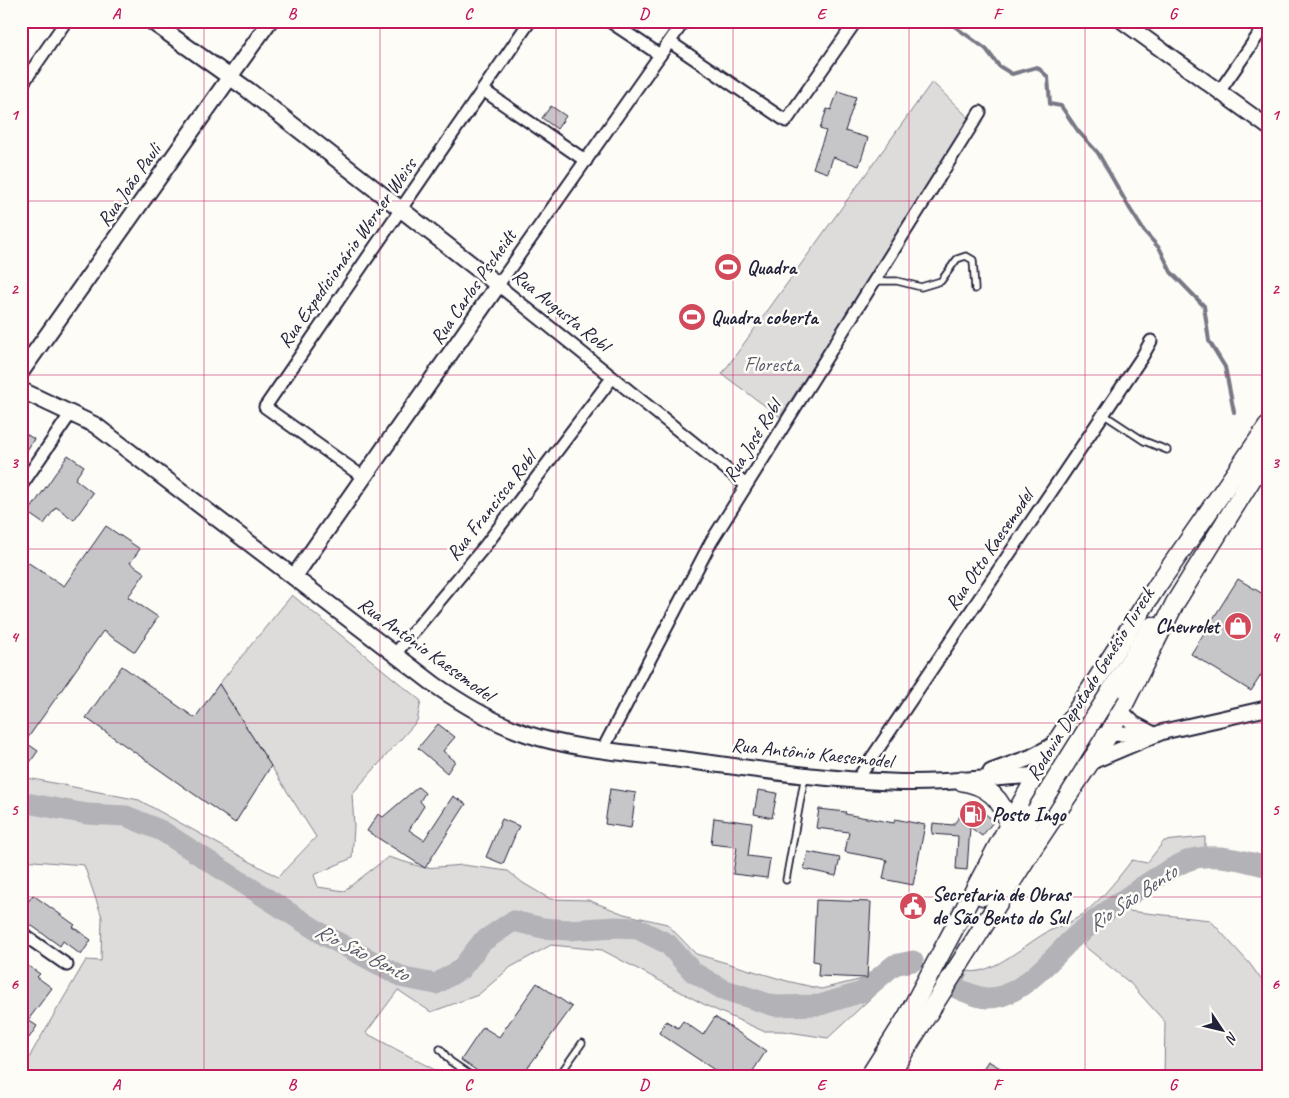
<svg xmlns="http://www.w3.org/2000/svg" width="1289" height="1098" viewBox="0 0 1289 1098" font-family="Caveat,sans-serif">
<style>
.green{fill:#dddcdb;stroke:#807f8b}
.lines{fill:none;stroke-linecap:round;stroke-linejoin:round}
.stream{stroke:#787885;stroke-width:4}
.river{stroke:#b2b2b7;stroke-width:21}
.building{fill:#c6c6c8;stroke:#22223b}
.service-casing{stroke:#22223b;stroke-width:9}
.minor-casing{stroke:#22223b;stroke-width:15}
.tertiary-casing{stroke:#22223b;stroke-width:18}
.secondary-casing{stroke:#22223b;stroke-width:19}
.primary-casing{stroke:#22223b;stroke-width:21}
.service{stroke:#fdfcf7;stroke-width:5.5}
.minor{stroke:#fdfcf7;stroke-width:11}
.tertiary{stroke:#fdfcf7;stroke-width:14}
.secondary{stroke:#fdfcf7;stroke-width:15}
.primary{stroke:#fdfcf7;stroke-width:18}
.primary-bridge-casing{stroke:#22223b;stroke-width:21;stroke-linecap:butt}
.primary-bridge{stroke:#fdfcf7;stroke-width:18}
.grid{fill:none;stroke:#c2185b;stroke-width:1;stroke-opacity:0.55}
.labels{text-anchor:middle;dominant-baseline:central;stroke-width:5;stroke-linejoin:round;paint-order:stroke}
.street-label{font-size:20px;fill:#22223b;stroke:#fdfcf7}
.poi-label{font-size:20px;font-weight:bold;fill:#22223b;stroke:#fdfcf7;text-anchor:start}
.park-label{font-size:20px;fill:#5a5a6b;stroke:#fdfcf7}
.water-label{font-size:21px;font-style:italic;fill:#545466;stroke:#fdfcf7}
.neatline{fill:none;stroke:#c2185b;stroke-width:2}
.grid-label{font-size:16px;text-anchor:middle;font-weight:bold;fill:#c2185b}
</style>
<rect width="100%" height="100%" fill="#fdfcf7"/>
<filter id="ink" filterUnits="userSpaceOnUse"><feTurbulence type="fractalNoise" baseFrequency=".02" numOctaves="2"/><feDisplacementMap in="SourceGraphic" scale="10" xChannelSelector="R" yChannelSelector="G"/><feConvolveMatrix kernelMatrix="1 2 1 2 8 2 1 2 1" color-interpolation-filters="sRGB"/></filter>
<g filter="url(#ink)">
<g class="green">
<path d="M932 82 971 120 780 417 722 374Z"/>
<path d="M292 595 421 701 417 721 352 794 354 826 352 858 314 875 318 887 344 891 388 857 425 868 463 865 508 871 523 883 550 899 588 900 624 914 667 924 696 954 787 981 821 989 867 978 884 962 919 953 828 1038 782 1031H763L707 1006 602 950 551 945 511 967 478 995 431 1012 398 990 366 1033 448 1077H21L32 1052 86 960 101 961 102 917 84 865 21 860V770L28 778 139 800 278 877 316 837 219 684Z"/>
<path d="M1205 837V850L1154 878 1006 989 985 992 961 984 968 971C990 977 1029 941 1049 931 1065 924 1076 921 1089 909 1105 895 1119 877 1132 860L1147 863 1164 841Z"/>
<path d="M1119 910 1210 920 1250 964 1268 989V1077H1164L1165 1022 1130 983 1083 945Z"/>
</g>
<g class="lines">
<path class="stream" d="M947 21 986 49 999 66 1012 74 1037 67 1048 77 1050 104 1061 106 1078 131 1098 153 1130 209 1144 231 1160 249 1171 272 1204 306 1209 341 1225 367 1234 412"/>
<g class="river">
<path d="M21 802 87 814 126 816 162 831 324 935 404 978 436 984 461 969 482 942 513 921 543 928 568 930 616 927 636 928 668 944 693 972 722 989 775 1006 820 1005 862 992 894 965 913 961"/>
<path d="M958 989C966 992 978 998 987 998 1018 999 1050 961 1070 941 1089 923 1173 861 1197 858 1222 854 1244 861 1268 867"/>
</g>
</g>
<g class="building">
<path d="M838 91 856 97 845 131 868 138 859 166 833 157 828 173 813 168 826 131 820 129 827 109 831 110Z"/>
<path d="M551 106 566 116 557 129 542 118Z"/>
<path d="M21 431 34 439 21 460Z"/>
<path d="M68 455 84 466 75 479 93 493 74 520 56 507 44 524 28 513Z"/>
<path d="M106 526 140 549 130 563 145 573 128 597 158 617 135 652 103 631 25 742 38 751 21 775V558L64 586Z"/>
<path d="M1238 579 1268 597V664L1251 691 1191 654Z"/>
<path d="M122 666 195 718 219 684 271 766 235 823 86 718Z"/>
<path d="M438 724 455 737 443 751 455 761 447 773 418 748Z"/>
<path d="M418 787 425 793 420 801 424 806 409 830 424 840 453 796 466 804 425 868 367 831 378 814 383 817Z"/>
<path d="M610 789 636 793 631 828 605 824Z"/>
<path d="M758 790 777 793 772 818 754 814Z"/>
<path d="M971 802 994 821 982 836 970 827 967 870 956 869 958 836 932 834 933 823 953 825Z"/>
<path d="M819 809 846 812 845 814 894 823 895 819 925 825 913 885 883 879 887 860 845 852 849 832 816 828Z"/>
<path d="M714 818 752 823 748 856 770 859 767 878 733 874 737 847 711 844Z"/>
<path d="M502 819 519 826 503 864 486 857Z"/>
<path d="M808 852 840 858 836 876 804 869Z"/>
<path d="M33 895 75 925 73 927 91 940 81 955 63 941 60 946 21 918V911Z"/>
<path d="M816 900 871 902 867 978 818 976 819 962 813 961Z"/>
<path d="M21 961 40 974 37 977 52 988 28 1020 37 1026 29 1038 21 1032Z"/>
<path d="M537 983 572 1007 521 1077H486L461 1060 483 1027 499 1037Z"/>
<path d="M715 1017 766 1051 749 1077H725L659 1033 666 1021 678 1028 683 1021 703 1035Z"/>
<path d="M988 1061 1016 1077H978Z"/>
</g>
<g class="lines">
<g class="service-casing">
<g id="service">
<path d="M876 281H897L921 287 941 281 957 259 966 256 973 260 975 289"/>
<path d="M1103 414 1144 441 1167 450"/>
<path d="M786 880 805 775"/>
<path d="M440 1049 450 1061 473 1077"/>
<path d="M558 1077 582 1043"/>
</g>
</g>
<g class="minor-casing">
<g id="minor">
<path d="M609 21 660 55"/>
<path d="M684 21 498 285 746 485"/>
<path d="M670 42 786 121 856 21"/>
<path d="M21 86 66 21"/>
<path d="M483 90 586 161"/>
<path d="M1219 92 1268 21"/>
<path d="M363 477 265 407 530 21"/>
<path d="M21 486 71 413"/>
<path d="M395 654 485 546 612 378"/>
<path d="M603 749 711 542 980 112"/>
<path d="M857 780 1142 357 1151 341"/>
<path d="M21 933 67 965"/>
</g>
</g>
<g class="tertiary-casing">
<g id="tertiary">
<path d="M1122 21 1268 127"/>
<path d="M230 77 270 21"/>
<path d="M1120 710 1134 724 1151 733"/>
<path d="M1079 738 1109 734 1149 733"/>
<path d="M1091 762 1162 732 1268 708"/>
</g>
</g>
<g class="secondary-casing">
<g id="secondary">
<path d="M151 21 248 90 498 285 294 577"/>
<path d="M21 372 230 77"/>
<path d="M21 390 95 425 435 685C464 705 494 723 527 734 572 749 622 752 669 758 742 767 816 779 890 782 929 784 968 780 1007 777 1034 775 1067 777 1091 762"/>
<path d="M991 772 1032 757 1066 739 1079 738"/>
</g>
</g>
<g class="primary-casing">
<g id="primary">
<path d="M1111 691 1152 626"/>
<path d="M961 781C987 785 1003 799 1009 825"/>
<path d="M983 896 1036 811"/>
<path d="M905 1021 1009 825 1054 746 1157 586 1268 426"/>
<path d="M869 1077 911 1011"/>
<path d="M888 1077 1033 848 1109 734 1175 603 1268 453"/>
</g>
</g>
<use href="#service" class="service"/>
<use href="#minor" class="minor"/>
<use href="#tertiary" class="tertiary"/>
<use href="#secondary" class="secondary"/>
<use href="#primary" class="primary"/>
<g class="primary-bridge-casing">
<path id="primary-bridge" d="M1036 811 1111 691"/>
</g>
<use href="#primary-bridge" class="primary-bridge"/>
</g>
</g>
<path class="grid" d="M204 21V1077M380 21V1077M556 21V1077M733 21V1077M909 21V1077M1085 21V1077M21 201H1268M21 375H1268M21 549H1268M21 723H1268M21 897H1268"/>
<defs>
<g id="stadium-disc" transform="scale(1.4375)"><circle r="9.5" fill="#d1495b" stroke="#fdfcf7"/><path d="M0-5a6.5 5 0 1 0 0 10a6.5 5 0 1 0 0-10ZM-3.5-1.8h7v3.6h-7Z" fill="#fff"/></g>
<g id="shop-disc" transform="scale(1.4375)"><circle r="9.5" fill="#d1495b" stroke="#fdfcf7"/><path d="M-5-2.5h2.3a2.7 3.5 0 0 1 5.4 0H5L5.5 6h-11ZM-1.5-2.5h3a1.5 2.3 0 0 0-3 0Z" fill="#fff"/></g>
<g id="fuel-disc" transform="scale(1.4375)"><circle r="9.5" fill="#d1495b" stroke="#fdfcf7"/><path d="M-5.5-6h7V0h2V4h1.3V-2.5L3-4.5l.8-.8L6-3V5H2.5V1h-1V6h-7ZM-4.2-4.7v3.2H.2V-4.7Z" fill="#fff"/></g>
<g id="civic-disc" transform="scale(1.4375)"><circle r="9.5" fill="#d1495b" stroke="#fdfcf7"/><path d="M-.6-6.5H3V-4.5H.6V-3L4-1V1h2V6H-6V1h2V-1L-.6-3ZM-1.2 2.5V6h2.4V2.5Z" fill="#fff"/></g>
</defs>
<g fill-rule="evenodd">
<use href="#stadium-disc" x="728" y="267"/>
<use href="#stadium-disc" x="692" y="317"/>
<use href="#shop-disc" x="1238" y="626"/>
<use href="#fuel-disc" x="973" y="814"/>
<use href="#civic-disc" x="913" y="906"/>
</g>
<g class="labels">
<g class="street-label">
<text transform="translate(129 185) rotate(-55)">Rua João Pauli</text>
<text transform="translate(347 253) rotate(-55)">Rua Expedicionário Werner Weiss</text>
<text transform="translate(473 287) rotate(-55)">Rua Carlos Pscheidt</text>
<text transform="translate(561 310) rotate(39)">Rua Augusta Robl</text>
<text transform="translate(752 441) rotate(-58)">Rua José Robl</text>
<text transform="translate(491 506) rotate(-52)">Rua Francisca Robl</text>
<text transform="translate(989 550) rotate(-56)">Rua Otto Kaesemodel</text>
<text transform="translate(426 649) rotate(36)">Rua Antônio Kaesemodel</text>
<text transform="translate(1090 684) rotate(-58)">Rodovia Deputado Genésio Tureck</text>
<text transform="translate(812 753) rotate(6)">Rua Antônio Kaesemodel</text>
</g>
<g class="poi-label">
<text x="747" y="267">Quadra</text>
<text x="711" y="317">Quadra coberta</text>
<text x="1219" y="626" text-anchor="end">Chevrolet</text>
<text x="992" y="814">Posto Ingo</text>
<text x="932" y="894">Secretaria de Obras<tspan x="932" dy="23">de São Bento do Sul</tspan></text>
</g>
<g class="park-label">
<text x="772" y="364">Floresta</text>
</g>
<g class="water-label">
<text transform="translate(1132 898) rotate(-34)">Rio São Bento</text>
<text transform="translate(362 952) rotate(27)">Rio São Bento</text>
</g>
</g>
<rect width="1289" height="1098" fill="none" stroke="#fdfcf7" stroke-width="55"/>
<g transform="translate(1222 1030) rotate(125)" stroke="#fdfcf7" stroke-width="4" paint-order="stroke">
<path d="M0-4L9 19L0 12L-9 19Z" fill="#22223b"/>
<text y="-8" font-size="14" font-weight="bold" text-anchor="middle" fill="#22223b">N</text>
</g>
<rect x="28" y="28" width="1234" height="1042" class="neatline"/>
<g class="grid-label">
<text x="116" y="19">A</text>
<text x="292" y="19">B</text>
<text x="468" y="19">C</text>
<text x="644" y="19">D</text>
<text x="821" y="19">E</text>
<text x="997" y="19">F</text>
<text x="1173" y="19">G</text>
<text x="14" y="120">1</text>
<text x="1275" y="120">1</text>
<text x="14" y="294">2</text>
<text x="1275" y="294">2</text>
<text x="14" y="468">3</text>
<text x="1275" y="468">3</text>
<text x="14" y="642">4</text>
<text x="1275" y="642">4</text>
<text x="14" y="815">5</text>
<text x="1275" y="815">5</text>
<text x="14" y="989">6</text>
<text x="1275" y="989">6</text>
<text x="116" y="1090">A</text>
<text x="292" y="1090">B</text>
<text x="468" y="1090">C</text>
<text x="644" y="1090">D</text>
<text x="821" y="1090">E</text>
<text x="997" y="1090">F</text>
<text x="1173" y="1090">G</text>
</g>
</svg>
